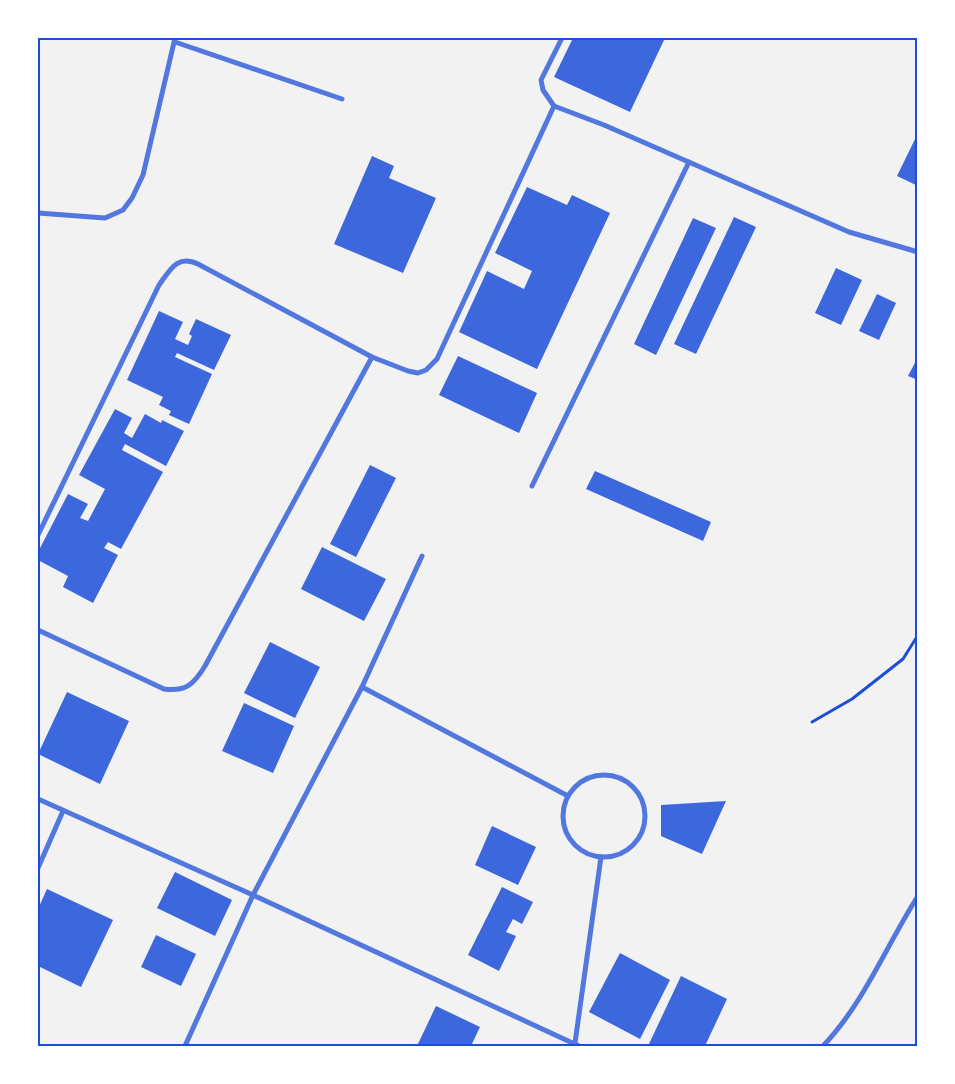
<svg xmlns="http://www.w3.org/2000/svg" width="955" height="1084" viewBox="0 0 955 1084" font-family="Mulish,sans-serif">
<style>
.building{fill:#3d67dc}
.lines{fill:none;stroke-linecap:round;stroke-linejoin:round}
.path{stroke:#1d4ed8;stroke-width:3}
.minor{stroke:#5277de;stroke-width:5}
.neatline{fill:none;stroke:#1d4ed8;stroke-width:2}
</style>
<rect width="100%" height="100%" fill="#f2f2f2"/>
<g class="building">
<path d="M573 38H665L630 112 554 77Z"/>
<path d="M918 133V186L897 176Z"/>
<path d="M372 156 394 166 389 178 436 198 403 273 334 244Z"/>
<path d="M527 187 567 205 572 195 610 213 537 369 459 332 487 271 524 289 532 271 495 253Z"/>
<path d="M734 217 756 227 696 354 674 344Z"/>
<path d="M693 218 716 228 656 355 634 344Z"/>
<path d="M836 268 862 280 841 325 815 313Z"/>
<path d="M877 294 896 303 879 340 859 331Z"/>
<path d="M159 311 183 322 175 339 188 345 192 336 189 334 196 319 231 335 214 370 177 353 175 357 212 374 189 424 169 415 171 411 159 405 163 397 127 380Z"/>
<path d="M458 356 537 393 519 433 439 395Z"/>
<path d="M918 357V380L908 376Z"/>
<path d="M115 409 132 418 124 433 132 438 145 414 161 423 162 420 184 431 166 466 125 444 122 450 163 472 121 549 108 542 104 548 118 555 93 603 63 587 68 576 38 560V552L68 494 88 504 80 518 88 521 105 489 79 475Z"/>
<path d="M370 465 396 478 356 557 330 544Z"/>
<path d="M595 471 711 522 703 541 586 489Z"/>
<path d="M322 547 386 579 364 621 301 589Z"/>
<path d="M270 642 320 667 295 718 244 693Z"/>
<path d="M67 692 129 721 100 784 38 754Z"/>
<path d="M244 703 294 726 273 773 222 751Z"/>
<path d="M726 801 702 854 661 836V805Z"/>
<path d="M492 826 536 847 518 885 475 865Z"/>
<path d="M175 872 232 900 215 936 157 908Z"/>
<path d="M502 887 533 902 522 924 513 919 506 932 516 936 499 971 468 955Z"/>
<path d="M47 889 113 920 81 987 38 966V909Z"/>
<path d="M156 935 196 954 181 986 141 967Z"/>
<path d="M620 953 670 980 640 1039 589 1012Z"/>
<path d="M681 976 727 999 705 1046H648Z"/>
<path d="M436 1006 480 1027 471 1046H417Z"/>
</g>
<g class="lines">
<path class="path" d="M812 722 852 699 903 659 918 635"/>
<g class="minor">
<path d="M562 38 541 80 543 90 554 106 604 125 849 232 918 252"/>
<path d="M175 42 342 99"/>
<path d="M38 213 105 218 123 210 132 198 143 175 175 38"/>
<path d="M532 486 689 162"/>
<path d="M38 535 159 285C170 270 177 254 198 264L372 357 408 371 418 373 426 370 437 359 554 106"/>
<path d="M38 630 164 689C186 692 194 684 205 666L372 357"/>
<path d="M362 687 568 796"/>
<circle cx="604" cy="816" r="41"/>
<path d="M38 799 253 895 579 1046"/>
<path d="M38 868 63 811"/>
<path d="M575 1043 601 857"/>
<path d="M185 1046 253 895 362 687 422 556"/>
<path d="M823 1046C864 1003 886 946 918 896"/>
</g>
</g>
<rect width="955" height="1084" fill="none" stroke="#ffffff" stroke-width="78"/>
<rect x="39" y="39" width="877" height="1006" class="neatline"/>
</svg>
